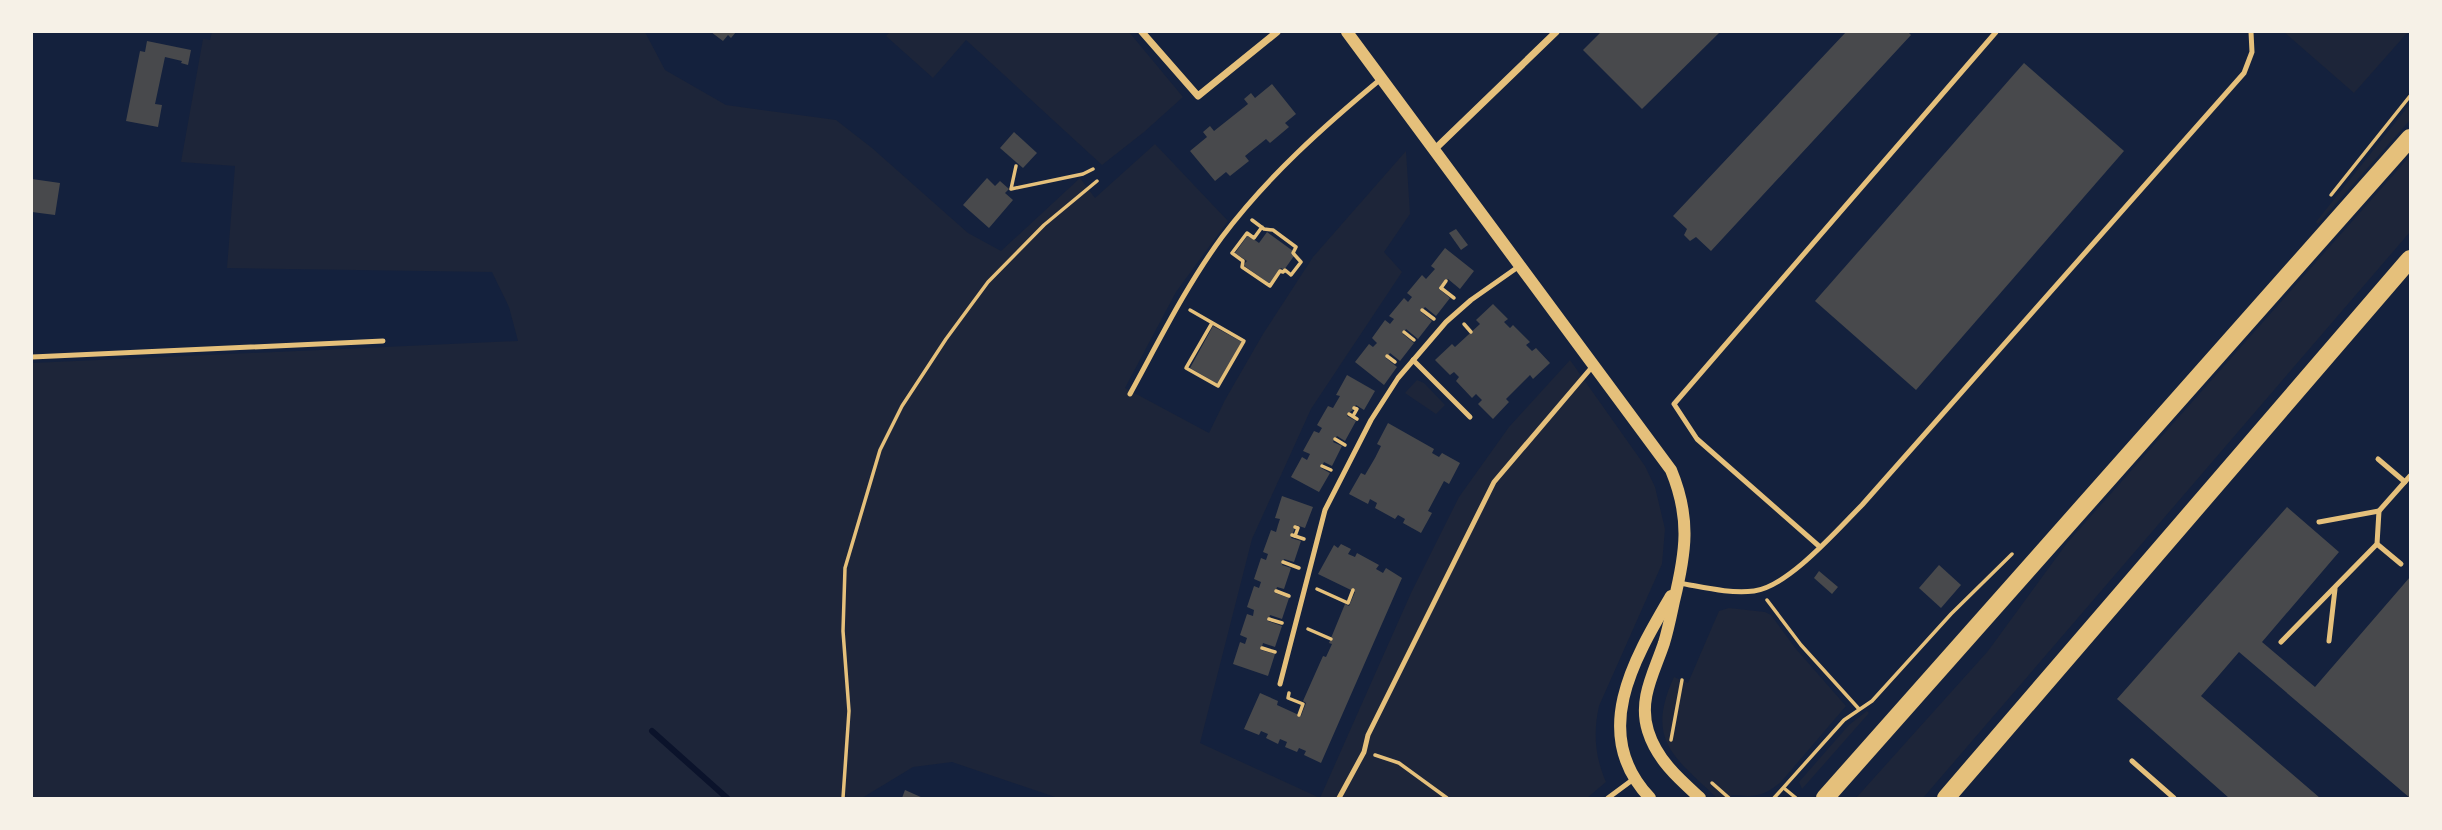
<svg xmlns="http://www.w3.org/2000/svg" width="2442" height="830" viewBox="0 0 2442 830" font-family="'DM Sans',sans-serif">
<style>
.green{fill:#1d2539}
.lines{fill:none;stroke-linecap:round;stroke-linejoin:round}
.stream{stroke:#0b132b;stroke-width:6}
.building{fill:#48494c}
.path{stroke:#e5c07b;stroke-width:3.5}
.service{stroke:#e5c07b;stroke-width:5}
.minor{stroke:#e5c07b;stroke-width:7}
.tertiary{stroke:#e5c07b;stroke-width:12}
.primary{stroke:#e5c07b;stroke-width:18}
</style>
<rect width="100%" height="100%" fill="#14213d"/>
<g class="green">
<path d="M212 32H645L665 70 726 105 836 120 872 148 968 233 1001 251 1080 178 1095 198 1155 144 1228 221 1176 292 1125 388 1209 433 1225 400 1263 334 1313 257 1406 151 1410 214 1384 252 1402 272 1311 409 1252 539 1200 743 1320 798 1411 593 1459 497 1509 427 1570 360 1645 466 1655 487 1665 529 1662 564 1599 706C1593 733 1595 757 1606 782L1587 798H1058L952 762 913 767 862 798H32V363L518 341 509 307 492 272 227 268 235 166 181 162 203 39 210 40Z"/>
<path d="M890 32H1129L1183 97 1144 132 1102 165 966 40 933 78 886 36Z"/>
<path d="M2284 32H2408L2354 93Z"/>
<path d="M2410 104V120L2318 224 2316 222Z"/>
<path d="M2410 156V232L1923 798H1856L1988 651 2067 543Z"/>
<path d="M1417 380 1424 383 1445 405 1436 414 1405 393Z"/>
<path d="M1729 608 1765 612 1771 615 1796 649 1846 706 1781 782C1763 797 1755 797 1732 795L1729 798H1717C1674 757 1645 740 1674 677L1688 683 1719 611Z"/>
<path d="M1867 711 1869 713 1802 789 1799 782 1849 725Z"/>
</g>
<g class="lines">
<path class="stream" d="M652 731 727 798"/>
</g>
<g class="building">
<path d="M711 32H736L731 38 728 35 723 41Z"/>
<path d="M1601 32H1720L1642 109 1583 50Z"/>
<path d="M1846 32H1908L1911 35 1711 251 1696 237 1690 241 1684 235 1687 229 1673 216Z"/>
<path d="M147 41 191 50 188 65 181 63 182 61 165 57 155 104 162 105 158 127 126 121 140 51 145 52Z"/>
<path d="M2024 63 2124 151 1916 390 1815 301Z"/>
<path d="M1272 84 1296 114 1285 123 1289 127 1270 143 1266 139 1245 156 1249 161 1230 176 1226 172 1215 181 1190 151 1207 137 1203 132 1210 126 1214 131 1248 104 1244 99 1251 93 1255 98Z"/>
<path d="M1014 132 1037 153 1023 168 1000 148Z"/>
<path d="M987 178 995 186 1000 181 1009 189 1005 193 1013 200 989 228 963 205Z"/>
<path d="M32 179 60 183 55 215 32 212Z"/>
<path d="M1456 229 1468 245 1461 250 1449 233Z"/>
<path d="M1267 232 1293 251 1291 254 1294 256 1284 270 1281 268 1270 284 1243 265 1247 261 1235 253 1248 235 1259 243Z"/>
<path d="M1445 248 1474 271 1460 289 1448 279 1439 289 1450 298 1436 316 1425 307 1421 312 1432 321 1418 339 1406 329 1403 334 1414 343 1400 361 1390 353 1386 358 1397 367 1384 385 1355 362 1369 344 1373 347 1377 343 1372 338 1385 320 1390 324 1394 319 1389 316 1404 298 1408 302 1412 297 1407 293 1422 275 1426 279 1435 269 1431 266Z"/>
<path d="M1493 304 1508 319 1504 322 1510 328 1513 325 1530 342 1526 345 1532 351 1536 348 1550 363 1533 379 1530 375 1506 399 1509 402 1493 419 1478 404 1482 400 1476 394 1472 398 1456 381 1459 377 1454 372 1450 375 1435 360 1452 344 1455 347 1480 324 1476 320Z"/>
<path d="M1213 326 1242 342 1218 384 1190 368Z"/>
<path d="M1347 375 1375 391 1364 410 1356 405 1352 411H1351L1347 416 1356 421 1345 441 1337 436 1333 442 1342 446 1332 466 1324 462 1321 468 1330 473 1319 492 1291 477 1302 457 1307 460 1310 454 1303 451 1314 431 1319 433 1322 428 1317 425 1328 406 1333 408 1340 396 1336 395Z"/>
<path d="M1388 423 1434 449 1432 453 1439 457 1442 453 1460 463 1449 484 1444 481 1428 511 1432 513 1421 533 1403 523 1405 519 1398 515 1395 519 1375 508 1377 503 1370 499 1368 504 1349 494 1361 473 1365 475 1375 458 1381 446 1377 444Z"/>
<path d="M1282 496 1313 507 1305 528 1296 525 1291 538 1301 541 1294 562 1284 559 1282 565 1291 568 1284 589 1277 587 1275 593 1289 598 1282 619 1270 615 1268 621 1282 626 1275 647 1263 643 1261 650 1275 654 1268 676 1233 664 1240 642 1245 644 1247 638 1240 635 1247 614 1253 616 1254 610 1247 607 1254 586 1259 588 1261 582 1254 579 1261 558 1266 560 1268 554 1263 552 1271 530 1276 532 1278 525 1280 519 1275 518Z"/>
<path d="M2287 507 2339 552 2262 642 2315 687 2410 577V798L2239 652 2201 696 2320 798H2229L2117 699Z"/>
<path d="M1341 544 1351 549 1348 554 1355 557 1357 553 1379 565 1376 569 1383 573 1386 568 1402 578 1321 763 1304 755 1306 751 1299 748 1297 752 1285 747 1287 742 1280 739 1278 744 1266 738 1268 734 1261 731 1259 735 1244 729 1260 693 1278 701 1277 705 1301 716 1306 703 1303 701 1323 656 1326 657 1332 644 1329 643 1345 604 1349 606 1355 592 1318 574 1334 545 1338 548Z"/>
<path d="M1939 565 1961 585 1941 608 1919 588Z"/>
<path d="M1819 571 1838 587 1832 594 1814 578Z"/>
<path d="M905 790 923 798H902Z"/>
</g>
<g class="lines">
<g class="path">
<path d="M1016 166 1011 189 1083 174 1093 169"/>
<path d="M2331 195 2410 96"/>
<path d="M1252 220 1264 229 1273 230 1296 247 1293 253 1301 262 1291 275 1285 270 1283 272 1280 271 1270 286 1242 267 1243 261 1232 253 1247 233 1254 238 1262 227"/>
<path d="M1441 288 1454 298"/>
<path d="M1441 288 1446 281"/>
<path d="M1190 310 1244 341 1218 386 1186 368 1212 323"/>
<path d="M1422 310 1434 319"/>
<path d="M1464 324 1471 332"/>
<path d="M1404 332 1414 340"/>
<path d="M1387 356 1395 362"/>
<path d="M1349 414 1357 419"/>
<path d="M1353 416 1357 409 1354 408"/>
<path d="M1335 439 1345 445"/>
<path d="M1322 466 1331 470"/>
<path d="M1295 527 1298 528 1295 536"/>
<path d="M1292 535 1304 539"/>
<path d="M1283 562 1299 568"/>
<path d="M1317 589 1348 603 1353 590"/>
<path d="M1276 591 1289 596"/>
<path d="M1767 600 1801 645 1859 709"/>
<path d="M1269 619 1282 623"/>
<path d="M1308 629 1331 639"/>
<path d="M1262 648 1275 652"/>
<path d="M1289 693 1288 698 1303 704 1299 715"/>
<path d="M1671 740 1682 680"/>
<path d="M1375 755 1399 763 1447 798"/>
<path d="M1712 783 1729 798"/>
<path d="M1785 789 1796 798"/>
<path d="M843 798 849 711 843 631 845 568 880 450 902 406 946 339 988 282 1044 225 1097 181"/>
<path d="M1774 798 1844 720 1872 701 1951 614 2012 554"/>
</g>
<g class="service">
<path d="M32 357 383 341"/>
<path d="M1413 360 1470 417"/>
<path d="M1130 394C1159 341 1186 286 1222 237 1267 177 1324 126 1382 78"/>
<path d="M2378 459 2405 482"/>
<path d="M2319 522 2379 511"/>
<path d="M2377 544 2401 564"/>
<path d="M1820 547 1697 439 1674 404 1996 32"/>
<path d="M1679 583C1703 587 1729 594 1754 591 1788 587 1838 529 1862 505L2244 73 2252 52 2251 32"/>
<path d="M2329 641 2335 589"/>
<path d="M2281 642 2377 544 2379 511 2410 476"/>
<path d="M1280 684 1325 510 1371 420 1398 378 1446 322 1471 300 1518 267"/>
<path d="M2132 761 2174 798"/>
<path d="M1339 798 1364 752 1368 735 1494 482 1592 367"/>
<path d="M1608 798 1635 778"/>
</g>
<g class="minor">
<path d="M1142 32 1198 96 1277 32"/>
<path d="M1435 149 1556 32"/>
</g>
<g class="tertiary">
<path d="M1347 32 1671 470C1691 518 1686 552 1674 601 1671 615 1668 630 1664 643 1654 673 1638 699 1648 731 1657 760 1679 779 1700 798"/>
<path d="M1650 798C1589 734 1634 659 1671 596"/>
</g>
<g class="primary">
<path d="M1825 798 2410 138"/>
<path d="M1946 798 2410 259"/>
</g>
</g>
<rect width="2442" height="830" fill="none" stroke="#f6f1e7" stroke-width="66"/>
</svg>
